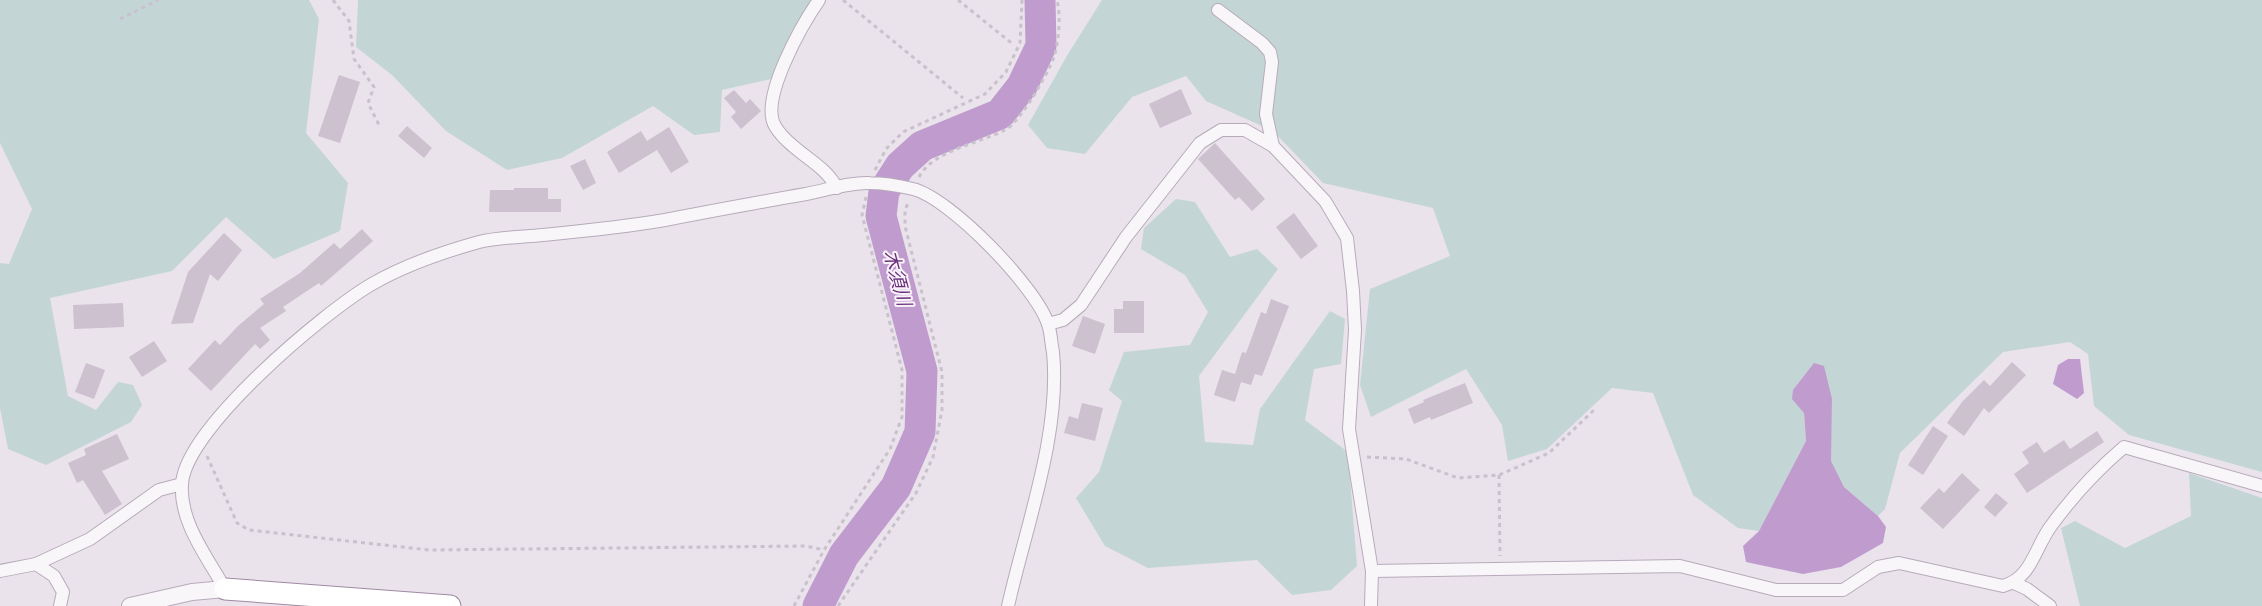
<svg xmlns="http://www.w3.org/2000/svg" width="2262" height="606" viewBox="0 0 2262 606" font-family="Karla,'Noto Sans JP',sans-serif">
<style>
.green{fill:#c3d6d5}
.water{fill:#c09cce}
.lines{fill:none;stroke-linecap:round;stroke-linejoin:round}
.river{stroke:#c09cce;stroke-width:31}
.building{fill:#cdc0cf}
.minor-casing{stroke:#b7abba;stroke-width:14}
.tertiary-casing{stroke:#b7abba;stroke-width:18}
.trunk-casing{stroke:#9f89a3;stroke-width:23}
.path{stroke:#c9c1cb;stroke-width:3;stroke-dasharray:4 4;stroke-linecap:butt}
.minor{stroke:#f9f6fa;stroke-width:12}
.tertiary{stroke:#f9f6fa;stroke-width:16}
.trunk{stroke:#fff;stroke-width:21}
.labels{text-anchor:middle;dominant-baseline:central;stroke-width:4;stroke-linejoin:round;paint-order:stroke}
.water-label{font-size:19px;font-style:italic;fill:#6a307c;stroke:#f8f3f9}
</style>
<rect width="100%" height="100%" fill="#eae3ec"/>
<g class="green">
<path d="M0 0H309L319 19 306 133 348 183 340 231 274 259 226 217 172 271 50 298 68 396 96 410 118 382 133 385 142 405 131 422 46 465 8 449 0 408V263L9 264 32 209 0 143Z"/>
<path d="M358 0H812L771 79 722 90 720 132 694 135 653 106 562 158 507 170 446 131 392 75 356 47Z"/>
<path d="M1102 0H2262V472L2129 435 2094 406 2088 354 2070 342 2003 352 1900 453 1885 509 1878 516 1844 487 1830 461 1832 398 1804 413 1806 441 1759 531 1738 528 1693 495 1653 393 1612 388 1547 449 1508 461 1502 425 1466 369 1371 417 1360 385 1370 289 1450 256 1433 208 1323 183 1273 131 1206 101 1186 76 1132 97 1085 154 1047 148 1028 125 1068 54Z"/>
<path d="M1176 199 1195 202 1230 257 1257 249 1278 269 1199 376 1205 442 1253 445 1260 409 1330 311 1345 319 1341 364 1314 369 1305 420 1348 452 1357 566 1331 590 1292 595 1257 560 1148 568 1105 546 1076 498 1099 472 1122 401 1109 390 1124 352 1190 345 1208 312 1185 275 1141 249 1144 228Z"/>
<path d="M2189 473 2262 498V606H2080L2061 528 2075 521 2125 548 2191 516Z"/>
</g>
<g class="water">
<path d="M2068 359H2080L2084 393 2077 399 2053 384 2058 365Z"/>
<path d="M1814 363 1824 366 1832 399 1831 461 1844 487 1878 516 1886 527 1883 543 1841 567 1803 574 1746 562 1743 546 1759 531 1806 441 1804 413 1792 399 1793 390Z"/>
</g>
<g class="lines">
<path class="river" d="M818 606 844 555 896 487 920 432 922 371 881 216 884 191 900 166 922 146 1000 114 1022 86 1041 46 1040 0"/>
</g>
<g class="building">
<path d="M339 75 360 82 340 143 318 136Z"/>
<path d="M1181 89 1192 114 1160 128 1149 104Z"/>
<path d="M734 90 746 103 750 99 761 111 741 129 731 117 736 112 724 98Z"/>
<path d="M407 126 432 148 424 158 398 136Z"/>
<path d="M669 127 689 162 671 173 657 150 619 173 607 152 641 131 647 141Z"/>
<path d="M1215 143 1265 199 1252 211 1239 197 1235 200 1198 159Z"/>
<path d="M585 159 596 183 583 190 570 166Z"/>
<path d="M514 188H548V199H561V212H489L490 190H514Z"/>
<path d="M1294 213 1318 246 1301 259 1276 227Z"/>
<path d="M362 229 373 241 321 286 319 283 283 307 286 311 260 328 270 340 260 349 255 344 211 391 188 369 215 340 220 345 238 326 264 304 260 299 300 273 334 243 340 249Z"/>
<path d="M224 233 242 250 218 281 210 274 193 323 171 324 188 272Z"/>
<path d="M1271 299 1289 306 1262 376 1255 374 1251 385 1241 382 1235 402 1214 395 1222 370 1235 374 1242 352 1246 353 1261 312 1266 314Z"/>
<path d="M1123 301H1144V333H1114V309H1123Z"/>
<path d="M123 303 124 327 74 329 73 305Z"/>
<path d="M1083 316 1105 324 1095 354 1072 346Z"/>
<path d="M154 341 167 361 142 377 129 357Z"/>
<path d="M2012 362 2026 375 1989 413 1984 408 1964 436 1947 423 1962 402 1984 380 1990 386Z"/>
<path d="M86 363 105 370 94 399 75 392Z"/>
<path d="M1465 383 1473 403 1431 420 1430 417 1414 424 1408 409 1424 402 1423 400Z"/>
<path d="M1082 403 1103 408 1095 441 1064 433 1069 416 1078 419Z"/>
<path d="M1933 426 1948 436 1923 475 1908 465Z"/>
<path d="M2097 431 2104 442 2027 493 2014 474 2029 463 2022 452 2037 442 2044 453 2064 440 2070 449Z"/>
<path d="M117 434 129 459 102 471 122 504 105 515 83 480 77 483 68 463 86 455 84 449Z"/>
<path d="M1962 473 1980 490 1943 529 1920 508 1939 488 1944 493Z"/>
<path d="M1996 493 2008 503 1995 517 1984 507Z"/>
</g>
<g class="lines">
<g class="minor-casing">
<g id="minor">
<path d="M819 0C803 23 759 99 775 126 779 133 787 141 793 146 809 160 827 169 837 188"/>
<path d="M1218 10 1262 43 1270 52 1272 62 1266 114 1273 146"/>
<path d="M1048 324 1063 320 1081 305 1126 237 1200 143 1221 130H1245L1273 146 1325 201 1347 238 1353 291 1355 330 1349 429 1372 571 1371 606"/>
<path d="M36 564 54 576 63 592 60 606"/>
<path d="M0 571 36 564 90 539 159 490 182 484"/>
<path d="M1372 571 1680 566 1776 590H1843L1878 567 1899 563 2003 586C2032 578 2035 547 2051 526 2072 497 2097 470 2124 447L2262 486"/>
<path d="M2014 583 2027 589 2050 606"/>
<path d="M225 589C208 558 179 522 182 484 185 429 324 312 372 284 405 265 443 252 479 242 499 237 522 237 543 235 584 231 625 227 665 220 712 211 759 202 806 194 827 190 850 182 870 183 884 183 900 186 913 189 950 198 1036 287 1048 324 1051 332 1051 343 1053 352 1061 433 1026 526 1008 606"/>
</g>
</g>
<g class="tertiary-casing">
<path id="tertiary" d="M130 606 192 592 225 589"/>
</g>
<g class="trunk-casing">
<path id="trunk" d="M225 589 450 606"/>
</g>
<g class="path">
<path d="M333 0 349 21 354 59 374 87 368 103 379 125"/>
<path d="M843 0 963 98"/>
<path d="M958 0 1014 45"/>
<path d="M120 19 158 0"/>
<path d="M875 170 886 149 903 132 985 94 1006 72 1020 43 1022 0"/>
<path d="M919 177C932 151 980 143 1005 130 1019 124 1049 72 1054 57 1059 39 1061 18 1057 0"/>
<path d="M207 456 237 523 249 530 429 550 806 546 824 550"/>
<path d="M1367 457 1406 459 1458 478 1499 475 1549 453 1595 409"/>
<path d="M1499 475 1500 556"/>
<path d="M794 606 824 550 890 449 902 417V370L862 215 866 197"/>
<path d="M838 606 916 493 933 457 942 410V372L905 226V210L909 201"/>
</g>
<use href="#minor" class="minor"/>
<use href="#tertiary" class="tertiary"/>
<use href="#trunk" class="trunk"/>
</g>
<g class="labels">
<g class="water-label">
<text transform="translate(897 278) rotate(75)">木須川</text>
</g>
</g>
</svg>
